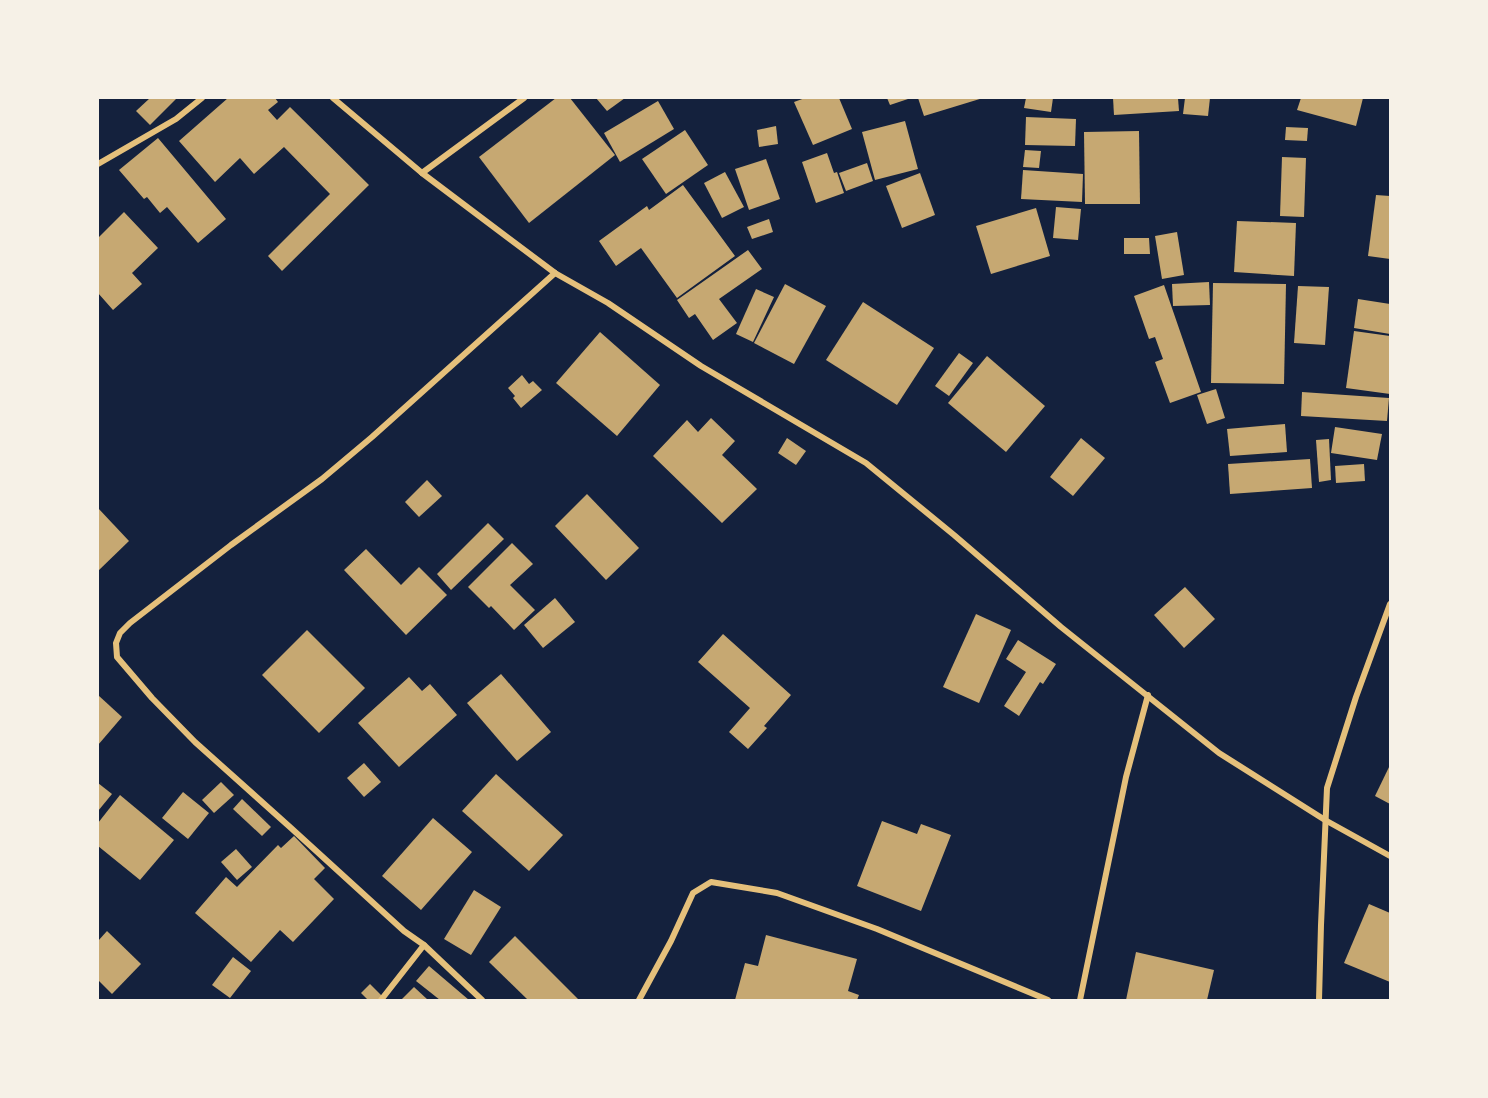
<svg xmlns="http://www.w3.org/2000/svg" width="1488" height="1098" viewBox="0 0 1488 1098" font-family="Barlow,sans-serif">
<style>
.building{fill:#c6a872}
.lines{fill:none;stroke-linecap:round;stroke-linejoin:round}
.minor{stroke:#e5c07b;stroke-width:6}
</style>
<rect width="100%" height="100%" fill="#14213d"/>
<g class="building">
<path d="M150 98H177L150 125 136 111Z"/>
<path d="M228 98H275L278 102 268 110 277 120 290 107 369 185 282 271 268 256 330 194 284 147 254 174 240 158 215 182 179 141Z"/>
<path d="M556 98H570L615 155 529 223 479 157Z"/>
<path d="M596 98H625L607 111Z"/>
<path d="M805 98H839L852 129 813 145 794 102Z"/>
<path d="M887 98H911L890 105Z"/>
<path d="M918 98H983L924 116Z"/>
<path d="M1026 98H1053L1051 112 1024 108Z"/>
<path d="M1113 98H1178L1179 111 1114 115Z"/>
<path d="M1185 98H1210L1208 116 1183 114Z"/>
<path d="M1301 98H1363L1356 126 1297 110Z"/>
<path d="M658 101 674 129 620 162 604 133Z"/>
<path d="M1026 117 1076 119 1075 146 1025 145Z"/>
<path d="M905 121 918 169 875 180 862 132Z"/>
<path d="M776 126 778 144 759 147 757 130Z"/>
<path d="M1286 127 1308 128 1307 141 1285 140Z"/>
<path d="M685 130 708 165 666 194 642 159Z"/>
<path d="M1139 131 1140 204H1085L1084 132Z"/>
<path d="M158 138 226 219 198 243 167 207 160 213 147 197 144 199 119 170Z"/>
<path d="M1025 150 1041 151 1039 168 1023 167Z"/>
<path d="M827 153 834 173 837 172 844 193 816 203 802 162Z"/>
<path d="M1282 157 1306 158 1304 217 1280 216Z"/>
<path d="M766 159 780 199 749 210 735 169Z"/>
<path d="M867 163 873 181 846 191 839 173Z"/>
<path d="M1023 170 1083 174 1082 202 1021 199Z"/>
<path d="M725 172 744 207 722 218 704 183Z"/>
<path d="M920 173 935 215 902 228 886 186Z"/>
<path d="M683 185 735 256 677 298 641 248 616 266 599 241 647 206 649 210Z"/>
<path d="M1376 195 1390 196V259L1368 256Z"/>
<path d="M1056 207 1081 209 1078 240 1053 238Z"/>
<path d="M1036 208 1050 256 991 274 976 226Z"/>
<path d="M124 212 158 248 132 273 142 284 113 310 98 293V238Z"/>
<path d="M769 219 773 232 752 239 747 227Z"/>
<path d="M1237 221 1296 223 1294 276 1234 272Z"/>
<path d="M1177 232 1184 275 1162 279 1155 236Z"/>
<path d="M1124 238H1149L1150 254H1124Z"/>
<path d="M748 250 762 269 719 299 737 323 713 340 695 314 689 318 677 300Z"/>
<path d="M1209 282 1210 305 1173 306 1172 284Z"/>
<path d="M1213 283 1286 284 1284 384 1211 383Z"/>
<path d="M785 284 826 306 794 364 754 343Z"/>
<path d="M1164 285 1201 392 1170 403 1155 362 1163 359 1155 337 1149 339 1134 296Z"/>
<path d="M1298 286 1329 287 1325 345 1294 343Z"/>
<path d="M756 289 774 297 753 342 736 334Z"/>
<path d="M1358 299 1390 304V334L1354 328Z"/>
<path d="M863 302 934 348 897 405 826 360Z"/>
<path d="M1354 331 1390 336V394L1346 388Z"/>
<path d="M600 332 660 385 617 436 556 383Z"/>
<path d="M959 353 973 363 949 396 935 386Z"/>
<path d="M987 356 1045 406 1006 452 948 403Z"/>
<path d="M522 375 529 384 533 381 542 390 521 408 513 398 515 396 508 388Z"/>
<path d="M1216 389 1225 418 1207 424 1197 395Z"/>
<path d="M1302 392 1389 398 1387 421 1301 416Z"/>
<path d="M711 418 735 441 722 455 757 489 722 523 653 456 687 420 698 432Z"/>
<path d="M1285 424 1287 452 1230 456 1227 429Z"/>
<path d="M1335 427 1382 434 1377 460 1331 453Z"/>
<path d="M787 438 806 451 796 465 778 453Z"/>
<path d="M1081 438 1105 458 1073 496 1050 477Z"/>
<path d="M1329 439 1331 480 1319 482 1316 440Z"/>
<path d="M1310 459 1312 488 1230 494 1228 464Z"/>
<path d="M1364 464 1365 481 1336 483 1335 466Z"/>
<path d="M427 480 442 496 419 517 405 502Z"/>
<path d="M587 494 639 548 606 580 555 526Z"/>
<path d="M98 508 129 541 98 571Z"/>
<path d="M488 523 504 539 451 590 437 574Z"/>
<path d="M512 543 533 564 510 585 535 610 514 630 491 606 489 608 468 587Z"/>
<path d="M366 549 401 585 419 567 447 595 406 635 344 570Z"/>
<path d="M1185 587 1215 619 1184 648 1154 615Z"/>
<path d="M555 598 575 622 543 648 524 625Z"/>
<path d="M976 614 1011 630 979 703 943 687Z"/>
<path d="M307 630 365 688 319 733 262 675Z"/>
<path d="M723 634 791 695 764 726 767 728 748 749 729 732 750 708 698 662Z"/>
<path d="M1018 640 1056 664 1043 684 1040 682 1019 716 1004 706 1026 672 1006 659Z"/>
<path d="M501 674 551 732 517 761 467 703Z"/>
<path d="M409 677 422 691 430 684 457 715 399 767 358 723Z"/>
<path d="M98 695 122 717 98 745Z"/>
<path d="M364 763 381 782 364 797 347 778Z"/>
<path d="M1390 765V804L1375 796Z"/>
<path d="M496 774 563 835 529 871 462 811Z"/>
<path d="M221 782 234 795 214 813 202 800Z"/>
<path d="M98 783 112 794 98 811Z"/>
<path d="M183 792 209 813 188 839 162 818Z"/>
<path d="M120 795 174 840 140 880 98 846V823Z"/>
<path d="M242 799 271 827 262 836 233 809Z"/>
<path d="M433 818 472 852 421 910 382 876Z"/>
<path d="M882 821 917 834 921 824 951 835 921 911 857 886Z"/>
<path d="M294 836 325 868 314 879 334 899 293 942 280 930 251 962 195 913 226 877 237 887 278 845 281 848Z"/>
<path d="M236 849 252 867 237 880 221 862Z"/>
<path d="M474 890 501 907 471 955 444 939Z"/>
<path d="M1369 904 1390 913V982L1344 963Z"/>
<path d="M107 931 141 964 112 994 98 980V941Z"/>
<path d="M766 935 857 959 848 991 859 995 857 1000H735L745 963 758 966Z"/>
<path d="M515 936 579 1000H528L489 962Z"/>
<path d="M1136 952 1214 970 1207 1000H1126Z"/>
<path d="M233 957 251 971 230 998 212 985Z"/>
<path d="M429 966 469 1000H440L416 981Z"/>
<path d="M370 984 384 998 381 1000H368L361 993Z"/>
<path d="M414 987 428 1000H401Z"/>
</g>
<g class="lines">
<g class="minor">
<path d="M333 98 422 173 555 273 608 303 701 366 866 463 954 535 1061 627 1219 753 1325 820 1390 856"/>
<path d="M98 164 176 119 202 98"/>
<path d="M422 173 524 98"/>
<path d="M381 1000 424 945"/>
<path d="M482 1000 424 945 404 931 291 828 195 742 152 698 117 657 116 643 120 633 130 623 231 545 322 479 372 437 555 273"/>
<path d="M639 1000 671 941 693 893 711 882 777 893 877 929 1048 1000"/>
<path d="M1080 1000 1126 777 1148 695"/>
<path d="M1319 1000 1321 925 1327 788 1356 697 1390 604"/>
</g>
</g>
<rect width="1488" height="1098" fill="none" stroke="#f6f1e7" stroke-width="198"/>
</svg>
